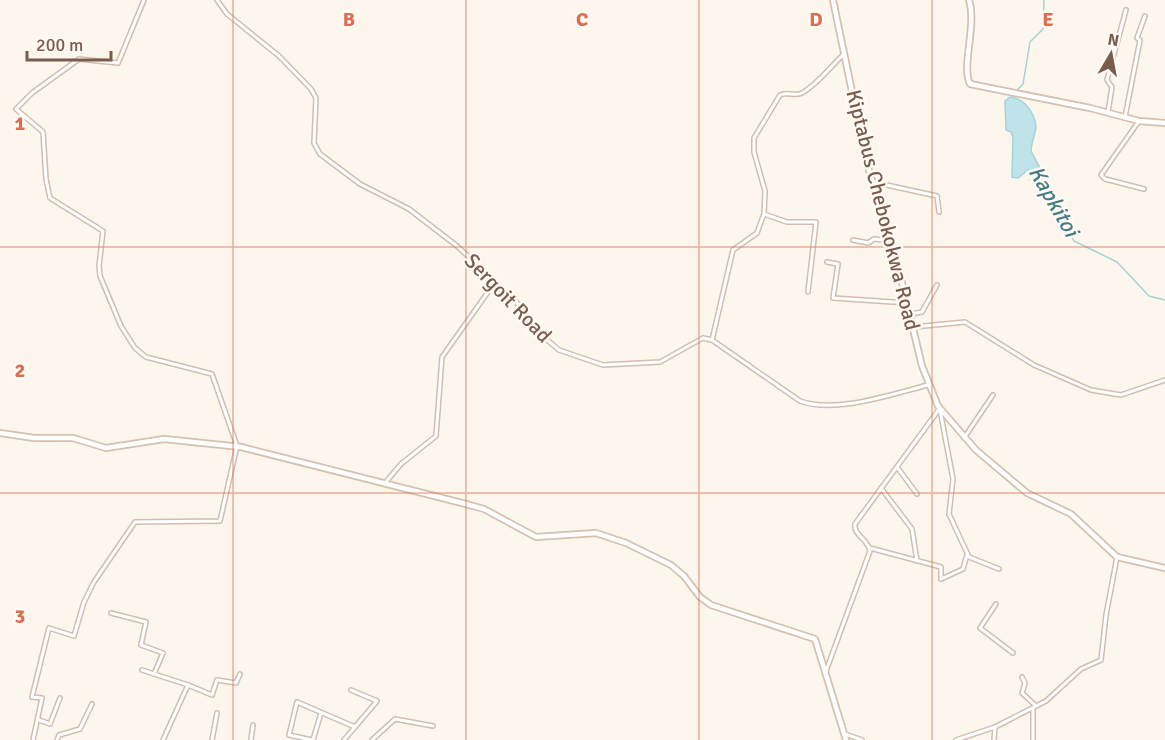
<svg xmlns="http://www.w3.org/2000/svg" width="1165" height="740" viewBox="0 0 1165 740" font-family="Signika,sans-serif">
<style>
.water{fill:#bfe3e8;stroke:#a5d3da;stroke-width:1.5}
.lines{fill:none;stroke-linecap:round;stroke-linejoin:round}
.stream{stroke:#a5d3da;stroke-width:1.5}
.street-casing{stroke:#d1beb0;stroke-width:6}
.secondary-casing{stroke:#d6c0b0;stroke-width:8}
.street{stroke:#fff;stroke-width:3}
.secondary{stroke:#fff;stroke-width:4.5}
.grid{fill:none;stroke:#dc6d51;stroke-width:1.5;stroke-opacity:0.55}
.labels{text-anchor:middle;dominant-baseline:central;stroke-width:5;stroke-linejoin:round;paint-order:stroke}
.street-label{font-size:21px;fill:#7a5c4d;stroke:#fffaf3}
.water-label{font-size:22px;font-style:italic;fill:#437c86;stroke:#fffaf3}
.grid-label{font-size:20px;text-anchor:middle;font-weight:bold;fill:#dc6d51;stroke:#fffaf3;stroke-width:5;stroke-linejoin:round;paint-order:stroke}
</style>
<rect width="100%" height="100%" fill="#fdf6ec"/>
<path class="water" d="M1010 97C1024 98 1035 113 1036 127 1036 131 1031 144 1031 151L1048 183 1043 189 1028 170 1018 178 1012 177 1013 137 1011 132 1006 130 1005 101Z"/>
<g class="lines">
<g class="stream">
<path d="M1016 91 1023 84 1030 42 1043 29 1044 0"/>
<path d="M1044 186 1074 241 1117 262 1149 296 1165 300"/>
</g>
<g class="street-casing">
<g id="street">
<path d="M217 0 227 14 279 56 311 89 316 98 314 143 320 154 360 184 409 209 457 246 471 259 493 285 516 302 546 339 559 350 603 365 660 362 703 338 712 340 800 401C835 414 892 394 928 385"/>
<path d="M1108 112 1112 87 1107 80 1126 10"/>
<path d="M1125 117 1140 40 1137 38 1145 16"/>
<path d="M1139 121 1101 175 1105 179 1144 189"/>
<path d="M873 182 937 196 939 212"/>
<path d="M764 214 787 222H816L808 292"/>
<path d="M853 240 868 243 874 239 891 241"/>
<path d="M827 262 838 264 833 298 908 303"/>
<path d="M911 314 922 312 937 285"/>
<path d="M914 327 965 322 1034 365 1091 390 1121 395 1165 380"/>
<path d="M712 340 733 250 757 233 764 214 765 191 754 152V138L780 95C787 91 794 97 802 93 818 84 831 66 844 54"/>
<path d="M940 410 953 479 949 514 969 557 999 569"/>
<path d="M964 438 993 395"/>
<path d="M897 467 917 494"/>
<path d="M385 483 401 464 436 436 442 357 493 285"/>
<path d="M881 488 912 529 917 561"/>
<path d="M870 548 941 567V579L963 569 967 555"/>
<path d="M996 604 980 628 1013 653"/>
<path d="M111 613 146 622 141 645 163 653 154 674"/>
<path d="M142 670 188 685"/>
<path d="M826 671 870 551C868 539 853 535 855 524L940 408"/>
<path d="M1022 677 1025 683 1022 693 1036 706"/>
<path d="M1033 708V740"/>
<path d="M39 720 50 724 60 698"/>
<path d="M845 734 862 740"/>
<path d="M33 740 42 698 32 697 49 628 74 636 84 602 94 582 135 522 220 521 237 446 212 374 146 357 135 348 121 326 100 276 99 266 103 231 50 198 46 179 43 132 16 109 32 93 79 59 118 63 144 0"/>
<path d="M57 740 59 735 80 729 92 704"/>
<path d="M163 740 188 685 212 695 217 680 236 683 240 674"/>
<path d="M212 740 217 713"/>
<path d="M251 740 253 725"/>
<path d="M312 740 289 735 297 702 355 727"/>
<path d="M313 740 321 713"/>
<path d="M344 740 377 701 351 690"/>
<path d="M372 740 395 719 433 726"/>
<path d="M956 740 995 727"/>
<path d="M994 740 995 727 1046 701 1081 669 1101 660 1106 615 1117 557"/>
</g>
</g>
<g class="secondary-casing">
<g id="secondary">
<path d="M833 0 867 164 896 258 922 366 938 406 976 450 1027 493 1071 514 1117 557 1165 568"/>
<path d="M969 0C977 25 961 67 970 84L1090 108 1139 121 1165 123"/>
<path d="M0 433 34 438H73L106 448 164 439 241 447 462 503 484 509 536 537 596 533 626 543 671 565 684 576 700 597 711 605 815 639 846 740"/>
</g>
</g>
<use href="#street" class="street"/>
<use href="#secondary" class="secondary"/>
</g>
<path class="grid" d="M233 0V740M466 0V740M699 0V740M932 0V740M0 247H1165M0 493H1165"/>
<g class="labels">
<g class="street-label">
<text transform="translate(883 210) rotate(76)">Kiptabus Chebokokwa Road</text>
<text transform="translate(508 298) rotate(46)">Sergoit Road</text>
</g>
<g class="water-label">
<text transform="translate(1054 201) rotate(60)">Kapkitoi</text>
</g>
</g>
<g class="grid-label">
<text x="349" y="26">B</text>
<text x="582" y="26">C</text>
<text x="816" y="26">D</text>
<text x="1048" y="26">E</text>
<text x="20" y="130">1</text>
<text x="20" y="377">2</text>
<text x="20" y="623">3</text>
</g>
<g transform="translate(1111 54) rotate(10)" stroke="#fffaf3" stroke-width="4.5" paint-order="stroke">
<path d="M0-4.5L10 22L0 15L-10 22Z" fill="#7a5c4d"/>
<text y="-9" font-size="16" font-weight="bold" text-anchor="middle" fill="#7a5c4d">N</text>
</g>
<path d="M27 51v9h84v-9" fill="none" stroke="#7a5c4d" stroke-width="3"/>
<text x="36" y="51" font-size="18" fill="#7a5c4d" stroke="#fffaf3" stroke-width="4.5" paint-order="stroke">200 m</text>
</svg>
